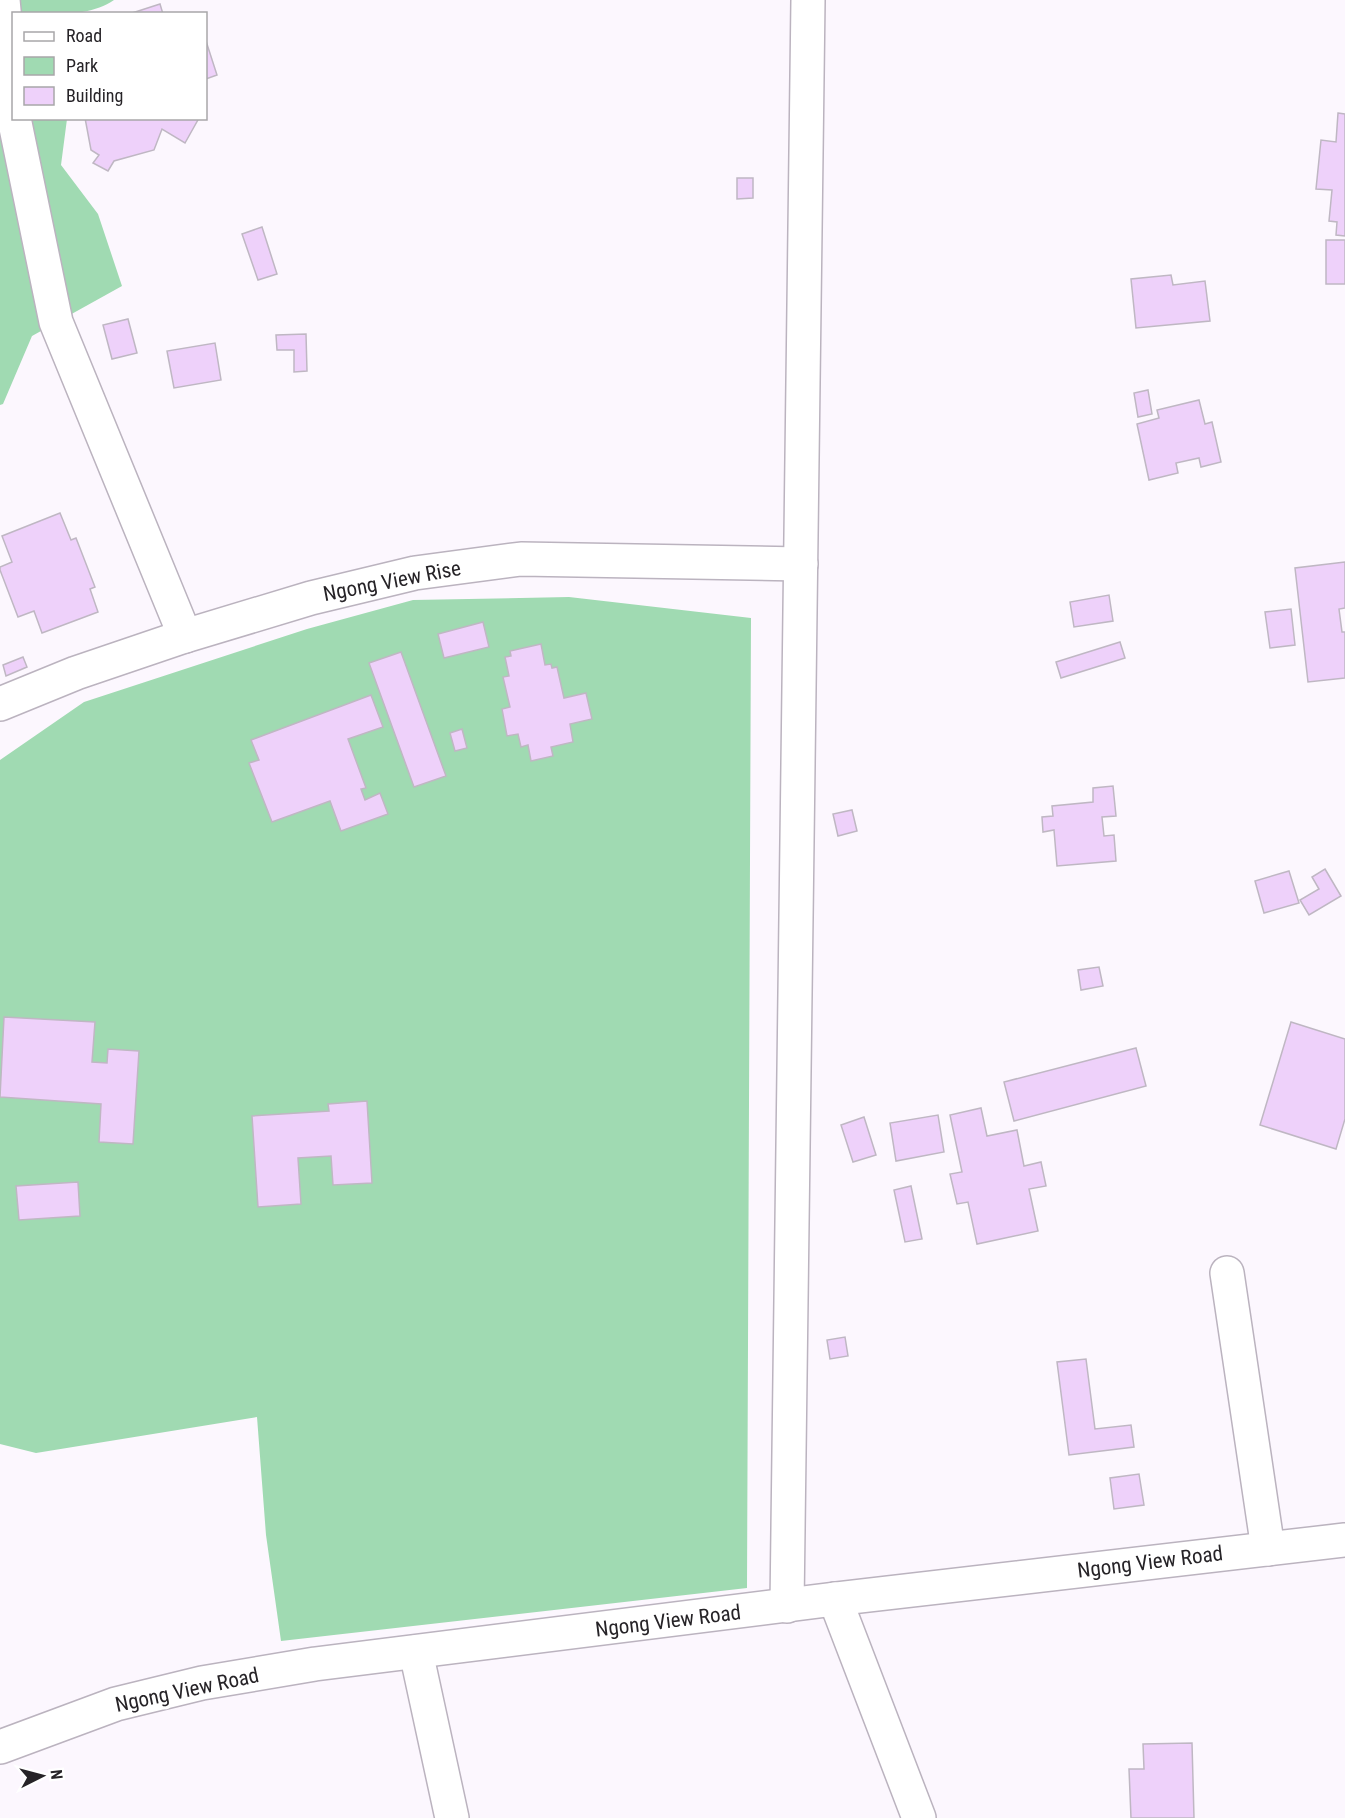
<svg xmlns="http://www.w3.org/2000/svg" width="1345" height="1818" viewBox="0 0 1345 1818" font-family="'Roboto Condensed',sans-serif">
<style>
.green{fill:#a0dab2}
.building{fill:#eed1fa;stroke:#bfb7c3;stroke-width:1.5}
.lines{fill:none;stroke-linecap:round;stroke-linejoin:round}
.minor-casing{stroke:#bbb3bf;stroke-width:36}
.minor{stroke:#fff;stroke-width:33}
.labels{text-anchor:middle;dominant-baseline:central;stroke-width:6;stroke-linejoin:round;paint-order:stroke}
.street-label{font-size:21px;fill:#262327;stroke:#fff}
</style>
<rect width="100%" height="100%" fill="#fcf7fe"/>
<g class="green">
<path d="M0 0H114C86 19 46 13 14 14V118L67 119 61 165 98 214 122 286 32 336 3 404 0 405Z"/>
<path d="M569 597 751 618 747 1588 281 1641 266 1535 257 1417 36 1453 0 1444V760L84 702 307 629 413 600Z"/>
</g>
<g class="building">
<path d="M160 4 163 14H129Z"/>
<path d="M206 41 217 75 206 79Z"/>
<path d="M1338 113 1345 114V236L1336 235 1337 222 1329 221 1332 190 1316 189 1321 140 1336 142Z"/>
<path d="M85 118H199L185 143 162 129 154 150 114 161 108 171 93 163 99 155 91 150Z"/>
<path d="M737 178H753V198L737 199Z"/>
<path d="M262 227 277 274 258 280 242 234Z"/>
<rect x="1326" y="240" width="19" height="44"/>
<path d="M1171 275 1173 285 1205 281 1210 321 1136 328 1131 279Z"/>
<path d="M128 319 137 353 112 359 103 325Z"/>
<path d="M306 334 307 371 294 372V350H277L276 335Z"/>
<path d="M215 343 221 380 174 388 167 351Z"/>
<path d="M1148 390 1152 414 1138 417 1134 393Z"/>
<path d="M1199 400 1205 424 1212 422 1221 462 1201 467 1199 458 1176 463 1178 473 1149 480 1137 424 1159 418 1157 410Z"/>
<path d="M60 513 71 540 76 538 95 587 90 589 98 612 42 633 34 611 18 617 0 570V567L12 562 2 536Z"/>
<path d="M1345 562V608L1339 609 1342 632H1345V678L1308 682 1295 568Z"/>
<path d="M1109 595 1113 621 1074 627 1070 602Z"/>
<path d="M1291 609 1295 645 1270 648 1265 612Z"/>
<path d="M483 622 489 647 444 658 438 634Z"/>
<path d="M1120 642 1125 658 1061 678 1056 662Z"/>
<path d="M541 644 545 665 551 664 552 668 557 667 564 698 586 693 592 719 570 724 573 742 551 747 553 756 531 761 528 745 521 747 518 734 507 736 502 709 510 707 503 677 509 676 505 657 511 656 510 651Z"/>
<path d="M401 652 446 776 414 787 369 663Z"/>
<path d="M23 657 27 667 6 676 3 665Z"/>
<path d="M371 695 383 727 348 739 366 788 361 789 365 800 380 793 388 814 341 831 330 801 272 822 249 763 259 760 251 740Z"/>
<path d="M462 729 467 748 455 751 450 733Z"/>
<path d="M1113 786 1116 816 1102 817 1104 836 1114 835 1116 861 1057 866 1054 830 1043 832 1042 817 1053 816 1052 806 1093 802V788Z"/>
<path d="M852 810 857 831 838 836 833 814Z"/>
<path d="M1325 869 1341 896 1309 915 1300 900 1319 889 1312 877Z"/>
<path d="M1289 871 1299 903 1264 913 1255 881Z"/>
<path d="M1099 967 1103 986 1081 990 1078 970Z"/>
<path d="M4 1017 95 1022 92 1062 107 1063 108 1049 139 1051 133 1144 99 1142 101 1104 0 1097Z"/>
<path d="M1291 1022 1345 1039V1119L1336 1149 1260 1125Z"/>
<path d="M1136 1048 1146 1086 1014 1121 1004 1082Z"/>
<path d="M367 1101 372 1183 333 1185 331 1156 298 1158 301 1204 258 1207 252 1116 329 1111 328 1104Z"/>
<path d="M981 1108 987 1136 1017 1130 1024 1166 1041 1162 1046 1186 1029 1189 1038 1231 977 1244 968 1202 957 1204 950 1174 962 1172 950 1115Z"/>
<path d="M938 1115 944 1152 896 1161 890 1123Z"/>
<path d="M864 1117 876 1155 853 1162 841 1125Z"/>
<path d="M78 1182 80 1216 19 1220 16 1186Z"/>
<path d="M911 1186 922 1239 905 1242 894 1190Z"/>
<path d="M845 1337 848 1356 830 1359 827 1340Z"/>
<path d="M1086 1359 1095 1429 1131 1425 1134 1447 1069 1455 1057 1362Z"/>
<path d="M1139 1474 1144 1505 1114 1509 1110 1478Z"/>
<path d="M1192 1743 1194 1818H1131L1129 1769H1144L1143 1744Z"/>
</g>
<g class="lines">
<g class="minor-casing">
<g id="minor">
<path d="M3 0 14 115"/>
<path d="M14 118 56 322 185 636"/>
<path d="M0 704 76 673 185 636 311 598 415 573 521 559 801 564"/>
<path d="M1227 1273 1268 1549"/>
<path d="M835 1599 919 1818"/>
<path d="M787 1606 808 0"/>
<path d="M416 1652 452 1818"/>
<path d="M0 1747 116 1704 202 1683 315 1664 835 1599 1345 1540"/>
</g>
</g>
<use href="#minor" class="minor"/>
</g>
<g class="labels">
<g class="street-label">
<text transform="translate(392 581) rotate(-11)">Ngong View Rise</text>
<text transform="translate(1150 1562) rotate(-7)">Ngong View Road</text>
<text transform="translate(668 1621) rotate(-7)">Ngong View Road</text>
<text transform="translate(187 1690) rotate(-12)">Ngong View Road</text>
</g>
</g>
<rect x="12" y="12" width="195" height="108" fill="#ffffff" stroke="#a8a7a9" stroke-width="1.5"/>
<rect x="24" y="32" width="30" height="9" fill="#ffffff" stroke="#a8a7a9" stroke-width="1.5"/>
<text x="66" y="42" font-size="18" fill="#262327">Road</text>
<rect x="24" y="57" width="30" height="18" fill="#a0dab2" stroke="#a8a7a9" stroke-width="1.5"/>
<text x="66" y="72" font-size="18" fill="#262327">Park</text>
<rect x="24" y="87" width="30" height="18" fill="#eed1fa" stroke="#a8a7a9" stroke-width="1.5"/>
<text x="66" y="102" font-size="18" fill="#262327">Building</text>
<g transform="translate(42 1776) rotate(84)" stroke="#ffffff" stroke-width="4.5" paint-order="stroke">
<path d="M0-4.5L10 22L0 15L-10 22Z" fill="#262327"/>
<text y="-9" font-size="16" font-weight="bold" text-anchor="middle" fill="#262327">N</text>
</g>
</svg>
